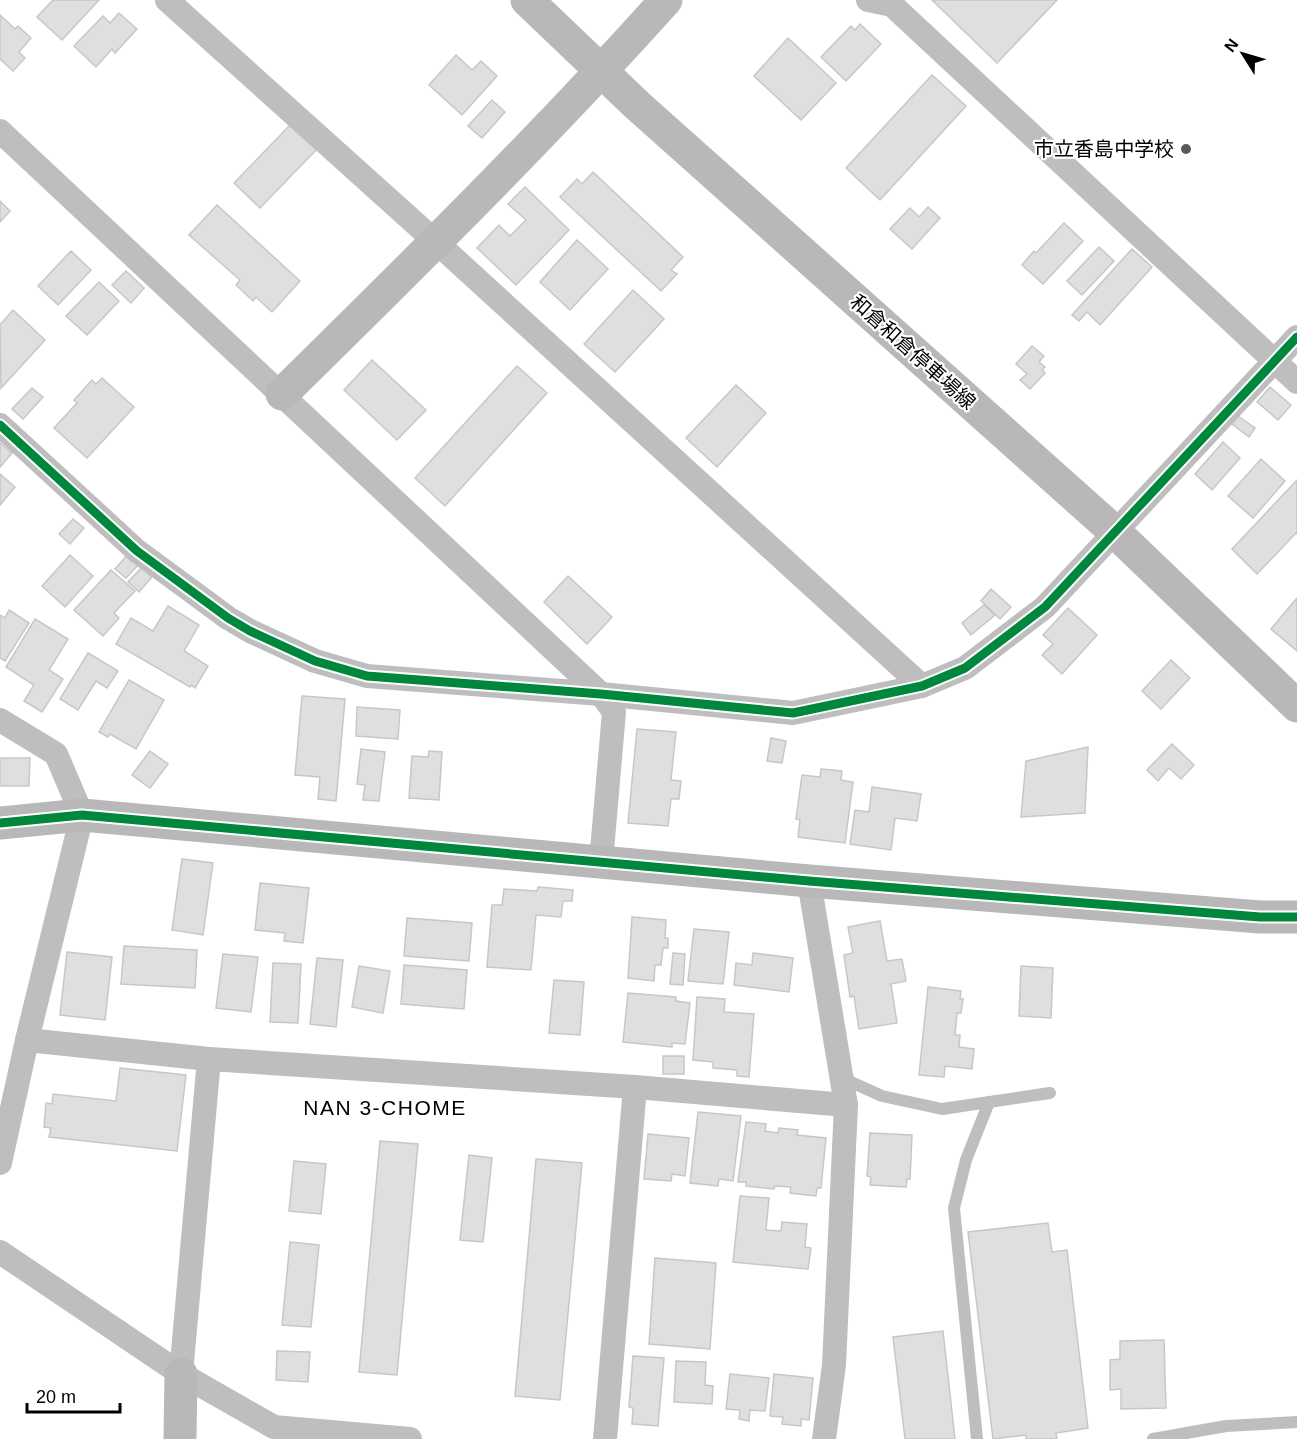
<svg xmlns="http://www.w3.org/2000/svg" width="1297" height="1439" viewBox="0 0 1297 1439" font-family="Arial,'Noto Sans JP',sans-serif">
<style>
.building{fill:#dfdfdf;stroke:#c7c7c7;stroke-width:1.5}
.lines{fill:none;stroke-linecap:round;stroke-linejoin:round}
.lane{stroke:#bebebe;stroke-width:12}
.street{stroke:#bebebe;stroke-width:24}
.secondary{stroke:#b8b8b8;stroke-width:33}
.cycleway-casing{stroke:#fff;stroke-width:13}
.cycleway{stroke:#00873e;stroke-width:9}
.poi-dot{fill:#595959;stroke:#fff;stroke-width:2}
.labels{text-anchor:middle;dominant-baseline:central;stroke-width:4.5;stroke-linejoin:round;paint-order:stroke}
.poi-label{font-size:20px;fill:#000;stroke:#fff;text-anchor:end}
.street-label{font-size:20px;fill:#000;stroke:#fff}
.neighbourhood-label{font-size:21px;letter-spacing:1.5px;fill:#000;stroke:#fff}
</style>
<rect width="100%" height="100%" fill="#fff"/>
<g class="building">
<path d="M53 0H99L62 40 37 17Z"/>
<path d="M932 0H1057L997 63Z"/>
<path d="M119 13 137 29 115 53 112 49 96 67 74 46 103 16 110 23Z"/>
<path d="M0 15 15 29 18 26 31 38 19 52 25 58 13 71 0 59Z"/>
<path d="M860 24 881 44 846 81 821 57 851 26 855 30Z"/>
<path d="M788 38 836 83 801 120 754 76Z"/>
<path d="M456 55 472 70 481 61 497 76 462 115 429 85Z"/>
<path d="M932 75 966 106 880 200 846 168Z"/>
<path d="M492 100 505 112 482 138 468 126Z"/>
<path d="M291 124 317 149 260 208 234 183Z"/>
<path d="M593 172 683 257 671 270 677 274 661 291 560 197 577 179 582 184Z"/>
<path d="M525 187 569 230 516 285 477 248 499 225 510 236 526 220 508 204Z"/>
<path d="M0 201 10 211 0 222Z"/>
<path d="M217 205 300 281 272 312 256 297 253 301 236 285 240 280 189 235Z"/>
<path d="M928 207 940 218 912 249 890 229 910 208 919 217Z"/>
<path d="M1064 223 1083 241 1043 284 1022 265 1034 251 1036 253Z"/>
<path d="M577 240 608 269 570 310 540 282Z"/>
<path d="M1099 247 1114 261 1082 295 1067 281Z"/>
<path d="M1132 249 1152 267 1100 325 1087 312 1079 321 1072 315Z"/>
<path d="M71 251 91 270 58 305 38 286Z"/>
<path d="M126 271 144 288 131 303 112 285Z"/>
<path d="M99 282 119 301 87 335 66 316Z"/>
<path d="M633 290 664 319 615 372 584 344Z"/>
<path d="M13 310 45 340 1 388 0 325Z"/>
<path d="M1032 346 1044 356 1039 362 1045 367 1042 370 1045 373 1030 389 1020 380 1027 374 1016 364Z"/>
<path d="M372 360 426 410 397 440 344 390Z"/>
<path d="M517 366 547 393 445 506 415 478Z"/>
<path d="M102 378 134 407 87 458 54 428 77 403 74 400 92 380 96 384Z"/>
<path d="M736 385 766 413 717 467 686 438Z"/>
<path d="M1270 387 1291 405 1278 420 1257 402Z"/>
<path d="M32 388 43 397 23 419 12 409Z"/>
<path d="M1238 416 1255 428 1249 437 1232 424Z"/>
<path d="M1223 442 1240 458 1212 490 1195 474Z"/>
<path d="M0 443 12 453 0 467Z"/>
<path d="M1261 459 1285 481 1253 518 1228 496Z"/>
<path d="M0 474 15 487 0 505Z"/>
<path d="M1297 480V534L1296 533 1257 574 1232 549Z"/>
<path d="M73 519 84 528 70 544 59 534Z"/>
<path d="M129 553 140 563 126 578 115 569Z"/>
<path d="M70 555 93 576 65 607 42 586Z"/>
<path d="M142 567 152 577 139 592 128 582Z"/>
<path d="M111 570 135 591 114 613 119 618 103 636 74 610Z"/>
<path d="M568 576 612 617 587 644 544 602Z"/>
<path d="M991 589 1011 607 1000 619 981 601Z"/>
<path d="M1297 598V651L1271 629Z"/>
<path d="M984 605 995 615 971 635 962 623Z"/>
<path d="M168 606 199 625 184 651 208 666 195 688 191 685 190 687 116 644 131 618 153 631Z"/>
<path d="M1068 608 1097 635 1062 674 1042 655 1053 644 1043 635Z"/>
<path d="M9 610 29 623 5 661 0 658V615L5 618Z"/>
<path d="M35 619 68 639 49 670 63 679 42 712 24 701 34 685 6 667Z"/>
<path d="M88 653 118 671 107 688 96 681 78 710 60 699Z"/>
<path d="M1171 660 1190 678 1161 709 1142 691Z"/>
<path d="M129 680 164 700 136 749 110 734 108 737 99 732Z"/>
<path d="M302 696 345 699 336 801 318 799 320 777 295 775Z"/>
<path d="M357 707 400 710 398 739 356 736Z"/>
<path d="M637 729 676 732 671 780 681 781 679 799H671L668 826 628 823Z"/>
<path d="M771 738 786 741 782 763 767 761Z"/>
<path d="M1172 744 1194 765 1181 779 1169 768 1158 781 1147 770Z"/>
<path d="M1088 747 1085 813 1021 817 1026 761Z"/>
<path d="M361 749 385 752 379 801 363 800 365 785 357 784Z"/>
<path d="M150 751 168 764 150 788 132 775Z"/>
<path d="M429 751 442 752 439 800 409 798 412 756 428 757Z"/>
<path d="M0 758H30L29 786H0Z"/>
<path d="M821 769 842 771 841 780 853 782 845 843 798 837 800 820 796 819 802 775 820 777Z"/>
<path d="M872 787 921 794 917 821 895 818 891 850 850 844 855 810 869 812Z"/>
<path d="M182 859 213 863 203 935 172 930Z"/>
<path d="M260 883 309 888 303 943 284 941 285 933 255 930Z"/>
<path d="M538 887 573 890 572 901H563L561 917 536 915 531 970 487 967 492 905H502L504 889 537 891Z"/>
<path d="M632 917 666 920 665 938H668V948H663L661 965H655L654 981 628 978Z"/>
<path d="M407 918 472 923 469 961 404 956Z"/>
<path d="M880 921 887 961 902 959 906 981 891 984 897 1023 859 1029 854 996 850 997 844 955 853 953 848 927Z"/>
<path d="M694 929 729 932 723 984 688 981Z"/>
<path d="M124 946 197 950 195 988 121 984Z"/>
<path d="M67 952 112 957 105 1020 60 1015Z"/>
<path d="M673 953 685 954 683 985 670 984Z"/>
<path d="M753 953 793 958 789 992 734 985 736 963 752 965Z"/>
<path d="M223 954 258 957 251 1012 216 1008Z"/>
<path d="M317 958 343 960 336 1027 310 1024Z"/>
<path d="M273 963 301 964 298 1023 270 1022Z"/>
<path d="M404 965 467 970 464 1009 401 1004Z"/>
<path d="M359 966 390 971 383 1013 352 1007Z"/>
<path d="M1021 966 1053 968 1051 1018 1019 1016Z"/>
<path d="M554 980 584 982 580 1035 549 1033Z"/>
<path d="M928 987 961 991 960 999H963L961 1013H957L955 1035H960L959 1047 974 1049 972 1069 945 1066 944 1077 919 1075Z"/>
<path d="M628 993 676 997V1001L690 1003 685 1044 672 1043V1047L623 1042Z"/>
<path d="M697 997 725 999 724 1012 754 1014 749 1077 737 1076V1070L713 1068V1062L693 1060Z"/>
<rect x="663" y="1056" width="21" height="18"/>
<path d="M120 1068 186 1075 177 1151 49 1137 51 1128 44 1127 46 1103 52 1104 53 1094 116 1101Z"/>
<path d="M698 1112 741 1116 733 1181 719 1179 718 1186 690 1183Z"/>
<path d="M746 1122 766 1124 765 1131 778 1133 779 1128 798 1130 797 1135 826 1138 821 1188H817L816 1196 790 1193 791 1187 775 1186 774 1189 746 1186V1182H738Z"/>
<path d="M870 1133 912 1135 910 1179H907L906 1187 870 1185 871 1177 867 1176Z"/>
<path d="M648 1134 689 1138 685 1176 672 1174 671 1181 644 1179Z"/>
<path d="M380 1141 418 1144 397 1375 359 1372Z"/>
<path d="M469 1155 492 1158 483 1242 460 1240Z"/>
<path d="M536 1159 582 1163 560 1400 515 1396Z"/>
<path d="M294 1161 326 1164 321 1214 289 1211Z"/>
<path d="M740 1196 769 1198 766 1230 781 1231 782 1222 807 1224 805 1247 811 1248 808 1269 733 1262Z"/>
<path d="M1048 1223 1052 1252 1067 1250 1088 1428 1056 1433 1057 1439H1026V1435L993 1439 968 1232Z"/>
<path d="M290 1242 319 1245 311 1327 282 1325Z"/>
<path d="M655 1258 716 1263 710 1349 649 1344Z"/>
<path d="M943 1331 955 1439H905L893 1337Z"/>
<path d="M1164 1340 1166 1408 1121 1409V1389L1110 1390V1360L1120 1359V1341Z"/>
<path d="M277 1351 310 1352 308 1382 276 1380Z"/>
<path d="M633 1356 664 1358 658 1426 632 1424 633 1408 629 1407Z"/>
<path d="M676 1361 706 1362 705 1385 713 1386 712 1404 674 1402Z"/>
<path d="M730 1374 769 1378 765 1411 750 1410 749 1421 739 1419 740 1410 726 1409Z"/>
<path d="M774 1374 813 1378 809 1420 801 1419V1426L782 1424 783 1417 770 1416Z"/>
</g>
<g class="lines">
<g class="lane">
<path d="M842 1078 882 1096 942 1109 1050 1093"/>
<path d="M977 1439 954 1208 966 1160 989 1102"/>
<path d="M1153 1439 1226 1426 1297 1422"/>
</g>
<g class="street">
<path d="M167 0 436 242 922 686"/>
<path d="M868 0 892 5 1297 382"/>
<path d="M0 131 601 694 614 712 601 862"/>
<path d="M0 425 137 551 228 618 250 631 315 661 367 676 601 694 793 713 922 686 965 668 1045 607 1297 337"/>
<path d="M0 720 56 754 82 815 27 1040 0 1163"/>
<path d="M809 881 846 1105 834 1365 824 1439"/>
<path d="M27 1040 209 1059 635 1087 846 1105"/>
<path d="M0 1252 181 1374 274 1427 410 1439"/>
<path d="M181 1374 209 1059"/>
<path d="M605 1439 635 1087"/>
</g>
<g class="secondary">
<path d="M527 0 637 105 1115 532 1297 706"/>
<path d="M282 394C413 265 544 136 666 0"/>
<path d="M0 823 82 815 809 881 1260 917H1297"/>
<path d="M180 1439 181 1374"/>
</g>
<g class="cycleway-casing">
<g id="cycleway">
<path d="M0 425 137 551 228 618 250 631 315 661 367 676 601 694 793 713 922 686 965 668 1045 607 1297 337"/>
<path d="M0 823 82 815 809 881 1260 917H1297"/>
</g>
</g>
<use href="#cycleway" class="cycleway"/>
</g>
<circle class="poi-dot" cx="1186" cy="149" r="6"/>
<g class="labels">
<g class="poi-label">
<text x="1174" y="149">市立香島中学校</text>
</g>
<g class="street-label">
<text transform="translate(913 352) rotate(42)">和倉和倉停車場線</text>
</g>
<g class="neighbourhood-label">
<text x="385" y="1107">NAN 3-CHOME</text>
</g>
</g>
<g transform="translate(1243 54) rotate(307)" stroke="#ffffff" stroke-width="4.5" paint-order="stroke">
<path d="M0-4.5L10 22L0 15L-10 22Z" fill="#000000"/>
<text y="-9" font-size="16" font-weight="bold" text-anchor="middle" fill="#000000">N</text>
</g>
<path d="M27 1403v9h93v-9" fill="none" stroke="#000000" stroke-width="3"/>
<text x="36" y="1403" font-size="18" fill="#000000" stroke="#ffffff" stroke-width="4.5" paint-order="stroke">20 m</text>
</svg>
